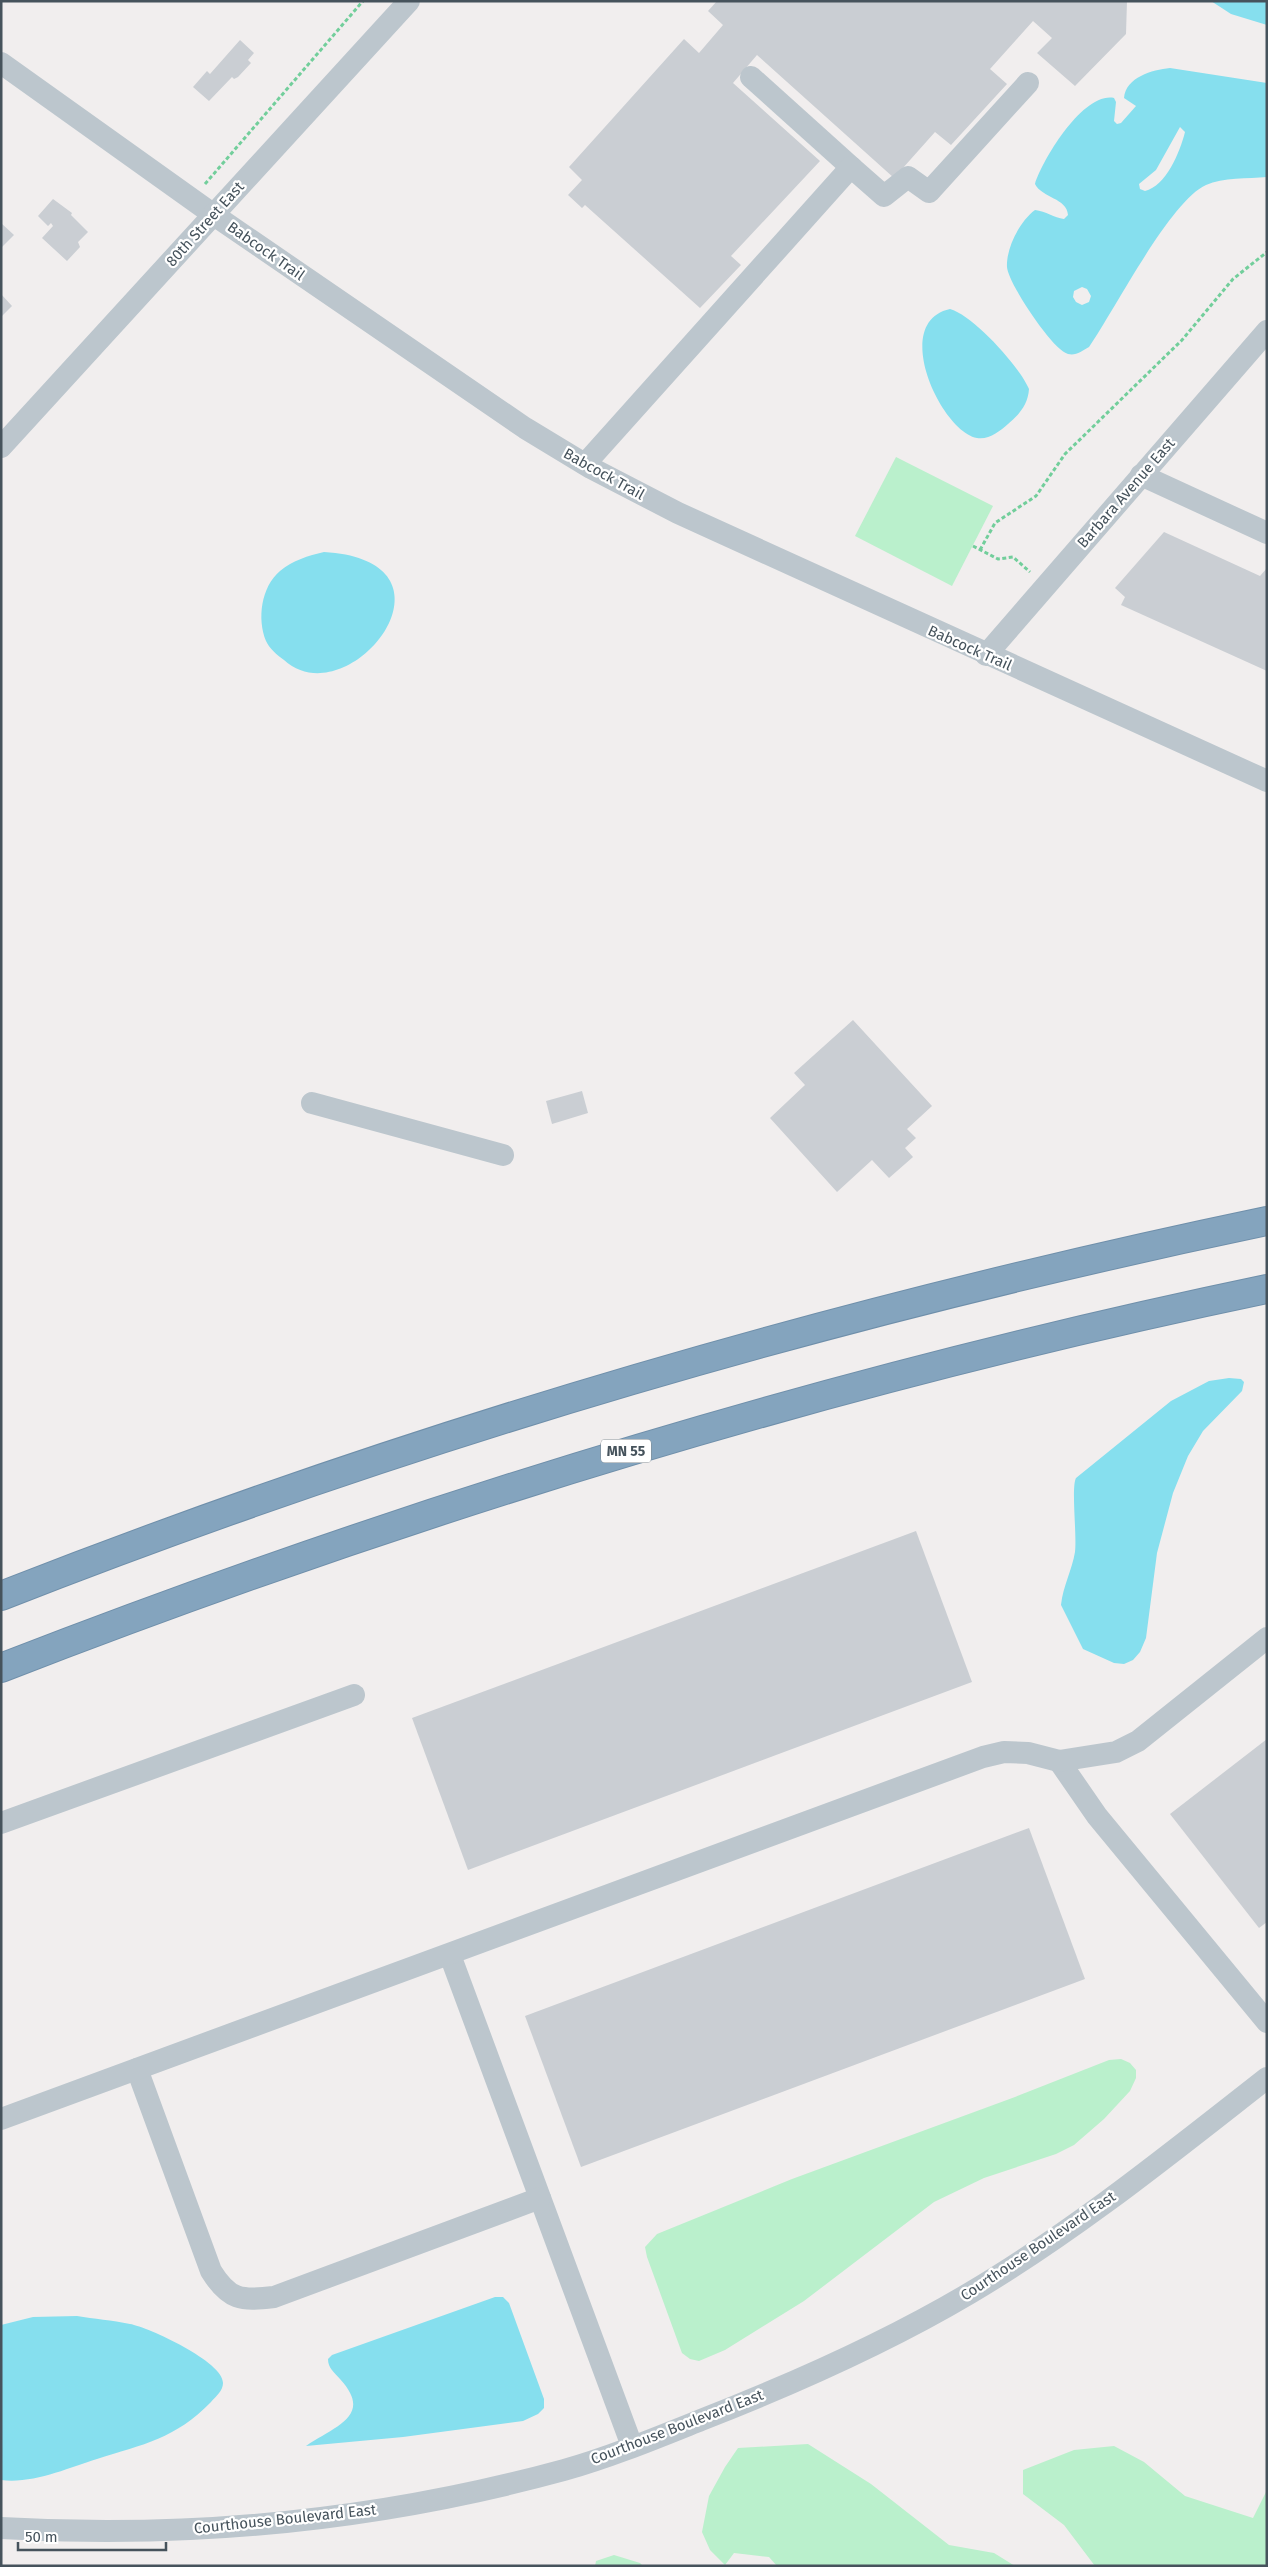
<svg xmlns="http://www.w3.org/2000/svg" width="1268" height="2567" viewBox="0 0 1268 2567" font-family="'Fira Sans',sans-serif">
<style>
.green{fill:#baf0cc}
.water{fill:#86dfee;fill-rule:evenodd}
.building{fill:#caced3}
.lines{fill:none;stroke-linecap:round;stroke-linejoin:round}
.highway-casing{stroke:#6f8faa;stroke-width:30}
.path{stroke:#72ce9b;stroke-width:3;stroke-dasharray:4 2.5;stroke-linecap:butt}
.minor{stroke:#bcc6cd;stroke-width:22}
.highway{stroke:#84a4be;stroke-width:28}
.labels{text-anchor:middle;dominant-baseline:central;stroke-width:4.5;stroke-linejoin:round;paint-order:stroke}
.shield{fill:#fff;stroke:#7e878d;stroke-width:1}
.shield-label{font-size:14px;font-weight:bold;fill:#46535c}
.street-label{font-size:15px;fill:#46535c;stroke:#fff}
</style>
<rect width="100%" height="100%" fill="#f1eeee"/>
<g class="green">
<path d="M896 457 993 506 952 586 855 536Z"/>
<path d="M1121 2059 1130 2063 1136 2070V2078L1130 2091 1104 2119 1074 2145 1056 2154 984 2178 934 2202 804 2301 725 2350 699 2361 690 2359 682 2353 647 2257 645 2247 657 2234 792 2179 1015 2097 1109 2060Z"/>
<path d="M808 2444 871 2484 949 2545 994 2553 1015 2566H777L769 2557 734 2553 725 2565 710 2550 702 2532 709 2496 725 2467 738 2448Z"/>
<path d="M1114 2446 1144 2462 1185 2496 1253 2518 1267 2490V2566H1095L1064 2525 1023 2494V2470L1074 2450Z"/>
<path d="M614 2555 640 2563 643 2566H595L596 2561Z"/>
</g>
<g class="water">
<path d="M1211 1H1267V25L1231 14Z"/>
<path d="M1170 68 1267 83V177C1248 179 1223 177 1206 185 1170 201 1114 311 1089 347 1082 351 1076 356 1068 354 1053 351 1008 283 1007 267 1006 248 1020 221 1035 210 1046 211 1054 218 1064 219L1068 215C1067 198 1042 198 1035 184 1043 159 1083 92 1114 98L1116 102 1114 121 1117 124 1121 123 1136 106 1124 98C1126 77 1152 70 1170 68ZM1180 127 1185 132C1180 152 1166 186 1145 191L1140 189 1139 184 1156 170ZM1082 287 1087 289 1091 296 1089 302 1082 305 1076 302 1073 297 1074 291Z"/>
<path d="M950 309C974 316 1019 366 1029 389 1028 404 1020 414 1008 424 1000 431 989 440 977 438 941 431 890 322 950 309Z"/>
<path d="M324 552C474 561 349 719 284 660 277 655 269 648 266 641 257 619 261 587 280 571 293 560 308 556 324 552Z"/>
<path d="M1229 1378 1241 1379 1244 1382 1242 1391 1203 1431 1188 1456 1173 1493 1157 1553 1146 1638 1140 1652 1133 1660 1124 1664 1114 1663 1083 1649 1061 1605C1063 1586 1072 1570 1075 1552 1077 1534 1071 1488 1076 1478L1171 1401 1209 1381Z"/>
<path d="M495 2297H503L509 2303 544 2399V2408L538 2414 523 2421 403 2437 306 2446C335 2426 374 2416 340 2379 334 2372 328 2368 328 2359L332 2355Z"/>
<path d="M77 2316C94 2319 112 2320 130 2324 148 2327 224 2362 223 2383 223 2391 216 2396 211 2402 175 2439 144 2444 97 2459 68 2468 33 2484 1 2480V2325L33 2317Z"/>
</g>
<g class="building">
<path d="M717 1H1127L1126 34 1075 86 1037 53 1052 38 1033 21 990 69 1007 84 951 145 935 132 894 178 757 55 733 83 820 161 731 256 741 265 700 308 585 205 582 208 568 195 582 180 569 167 684 39 699 53 723 25 708 11Z"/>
<path d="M240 40 254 53 248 60 251 63 238 77 234 79 232 77 209 101 193 87 207 71 210 74Z"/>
<path d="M53 199 72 213 71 215 88 232 78 242 80 247 67 261 42 238 53 226 51 223 48 226 38 216Z"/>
<path d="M1 223 14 235 1 248Z"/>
<path d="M1 294 12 306 1 317Z"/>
<path d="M1164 532 1260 576 1267 568V671L1121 605 1125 597 1115 588Z"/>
<path d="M853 1020 932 1106 907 1129 916 1138 905 1148 913 1157 889 1178 872 1160 837 1192 770 1118 805 1085 794 1073Z"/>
<path d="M582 1091 588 1113 552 1124 546 1101Z"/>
<path d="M916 1531 972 1682 468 1870 412 1718Z"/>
<path d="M1267 1739V1922L1259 1928 1170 1814Z"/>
<path d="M1029 1828 1085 1979 581 2167 525 2016Z"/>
</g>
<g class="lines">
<g class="highway-casing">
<g id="highway">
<path d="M1 1596C411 1435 836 1311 1267 1221"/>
<path d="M1 1668C413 1508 835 1379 1267 1289"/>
</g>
</g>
<g class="path">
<path d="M205 184 363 1"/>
<path d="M973 546 998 559 1013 557 1030 572"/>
<path d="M980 550 995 523 1036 496 1065 454 1182 340 1233 279 1267 252"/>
</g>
<g class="minor">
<path d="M1 63 214 215 525 428 591 468 678 513 1267 781"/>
<path d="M751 77 851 167"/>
<path d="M1 447 409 1"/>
<path d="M585 464 851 167 884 196 908 177 929 192 1028 83"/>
<path d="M1141 475 1267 533"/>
<path d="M986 655 1267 331"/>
<path d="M312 1103 503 1155"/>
<path d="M1059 1761 1097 1816 1267 2022"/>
<path d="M1 1823 354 1695"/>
<path d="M450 1955 632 2446"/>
<path d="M137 2069 211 2271C229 2300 241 2301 274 2297L540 2198"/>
<path d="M1 2119 983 1757 1004 1752 1028 1753 1059 1761 1116 1752 1138 1741 1267 1638"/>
<path d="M1 2528C190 2539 381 2520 564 2470 610 2457 656 2438 701 2420 793 2384 884 2344 970 2293 1075 2231 1171 2153 1267 2078"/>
</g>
<use href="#highway" class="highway"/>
</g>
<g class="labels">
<rect class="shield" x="601" y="1439.5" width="50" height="23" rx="4"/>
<g class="shield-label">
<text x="626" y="1451">MN 55</text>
</g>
<g class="street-label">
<text transform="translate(205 224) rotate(-48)">80th Street East</text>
<text transform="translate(266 251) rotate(35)">Babcock Trail</text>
<text transform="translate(604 474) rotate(29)">Babcock Trail</text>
<text transform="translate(1126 493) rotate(-49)">Barbara Avenue East</text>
<text transform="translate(970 648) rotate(24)">Babcock Trail</text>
<text transform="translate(1038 2246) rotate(-34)">Courthouse Boulevard East</text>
<text transform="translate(677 2427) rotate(-21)">Courthouse Boulevard East</text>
<text transform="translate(285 2519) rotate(-6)">Courthouse Boulevard East</text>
</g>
</g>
<rect width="1268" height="2567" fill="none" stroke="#46535c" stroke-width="5"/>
<path d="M18 2542v8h148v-8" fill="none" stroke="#46535c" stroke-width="2.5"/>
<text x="25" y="2542" font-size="15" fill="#46535c" stroke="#ffffff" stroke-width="4" paint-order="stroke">50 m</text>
</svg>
